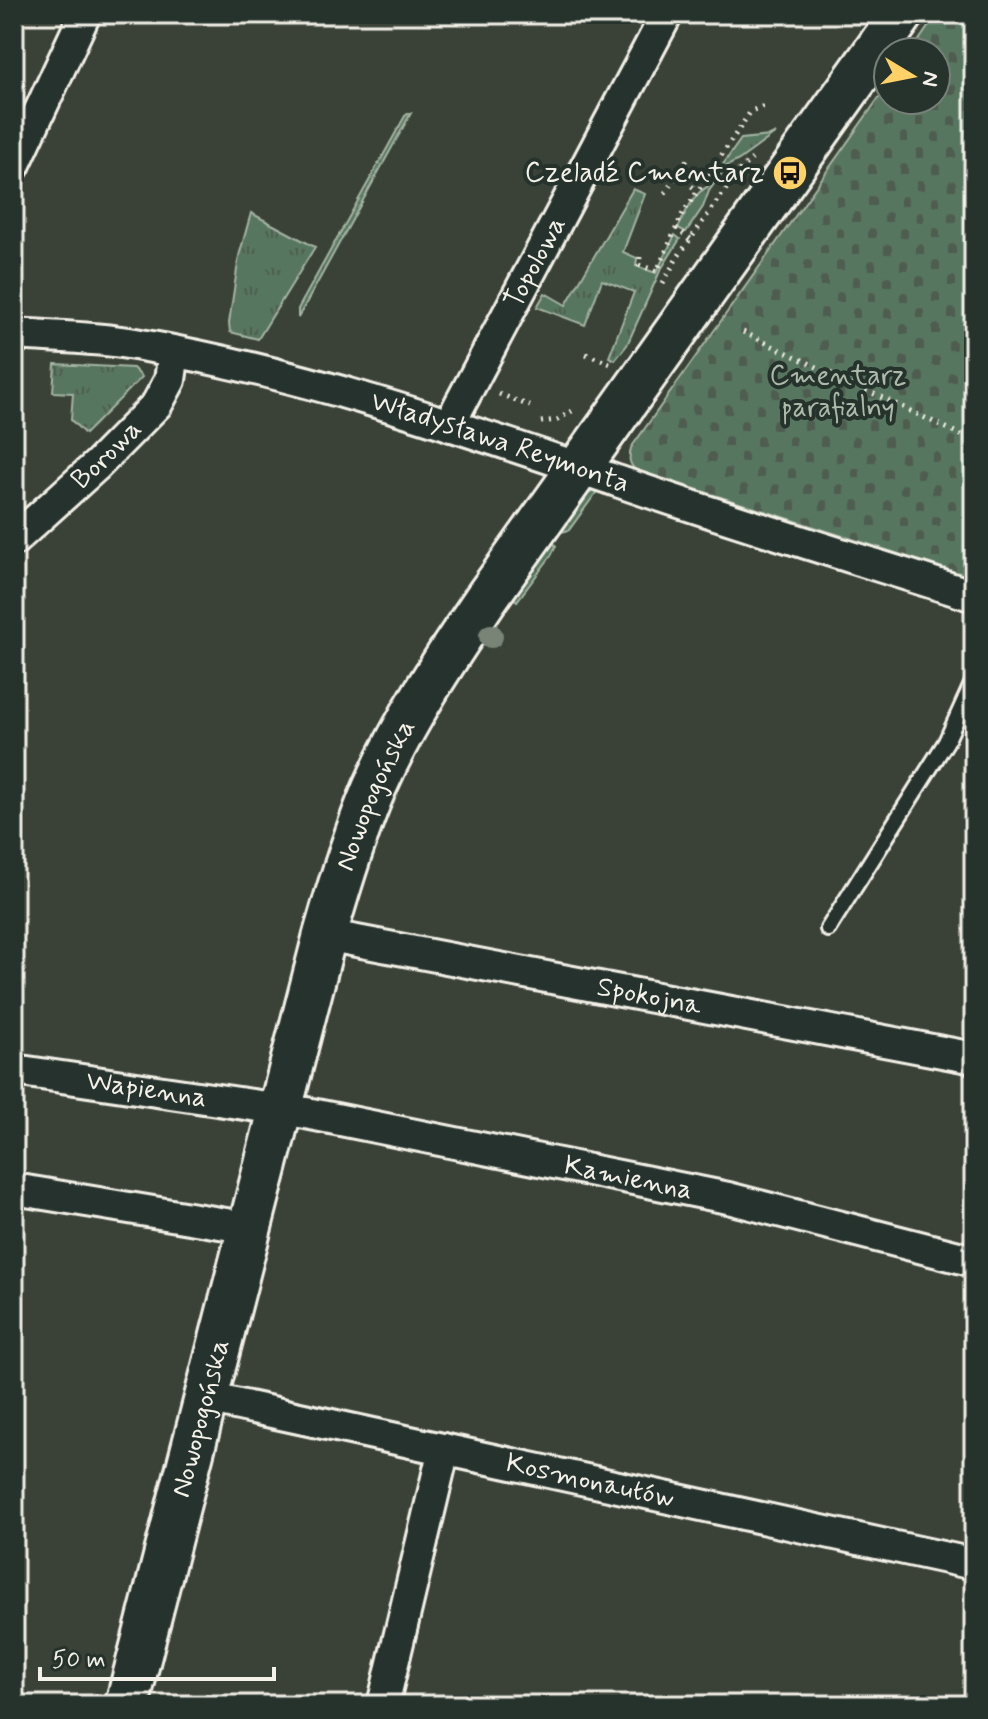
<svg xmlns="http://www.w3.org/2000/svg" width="988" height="1719" viewBox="0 0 988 1719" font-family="Mynerve,sans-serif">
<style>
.grass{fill:url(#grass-tufts);stroke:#a5b4a3;stroke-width:2}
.cemetery{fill:url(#cemetery-stones);stroke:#a5b4a3;stroke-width:2}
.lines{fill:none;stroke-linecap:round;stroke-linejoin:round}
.lane-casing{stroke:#f4f1e8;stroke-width:20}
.street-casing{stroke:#f4f1e8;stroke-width:36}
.secondary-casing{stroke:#f4f1e8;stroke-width:48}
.path{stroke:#f4f1e8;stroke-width:5;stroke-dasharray:2 6;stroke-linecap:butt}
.lane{stroke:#26332d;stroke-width:14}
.street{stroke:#26332d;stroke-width:30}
.secondary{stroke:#26332d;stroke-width:42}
.tree{fill:#798477}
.labels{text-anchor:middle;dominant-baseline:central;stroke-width:8;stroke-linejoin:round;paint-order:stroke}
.poi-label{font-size:28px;fill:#f4f1e8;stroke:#26332d;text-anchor:end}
.street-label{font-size:28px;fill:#f4f1e8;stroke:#26332d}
.park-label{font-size:28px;fill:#adbaaa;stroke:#26332d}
</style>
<defs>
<pattern id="grass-tufts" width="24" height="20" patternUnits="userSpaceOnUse" patternTransform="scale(2)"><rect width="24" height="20" fill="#56765e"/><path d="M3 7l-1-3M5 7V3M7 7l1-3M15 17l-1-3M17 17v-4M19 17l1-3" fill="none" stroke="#4f5d51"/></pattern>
<pattern id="cemetery-stones" width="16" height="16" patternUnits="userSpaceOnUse" patternTransform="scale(2)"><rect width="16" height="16" fill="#56765e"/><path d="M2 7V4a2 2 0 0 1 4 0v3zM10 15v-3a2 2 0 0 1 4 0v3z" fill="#4f5d51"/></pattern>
</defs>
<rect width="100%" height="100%" fill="#3a4238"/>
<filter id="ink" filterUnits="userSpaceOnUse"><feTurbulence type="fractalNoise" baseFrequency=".0125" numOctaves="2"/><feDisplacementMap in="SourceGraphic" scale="16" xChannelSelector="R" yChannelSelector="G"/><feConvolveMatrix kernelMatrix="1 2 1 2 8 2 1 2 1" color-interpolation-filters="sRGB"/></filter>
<g filter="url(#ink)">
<g class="grass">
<path d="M409 113H411L298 318V309L405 116Z"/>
<path d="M776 133 739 160 727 166 709 191 703 207 686 232 678 228C685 214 693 194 707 187L741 139 770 136Z"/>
<path d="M633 189 645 194 623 252 637 258 636 266 656 273 675 235 680 239 660 271 627 345 615 360 609 357 634 292 602 280 585 325 537 307 545 293 566 305Z"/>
<path d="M251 213 315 247 258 339 230 332 229 323 239 256Z"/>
<path d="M55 364 133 368 142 377 85 434 71 420 73 393 53 392Z"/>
<path d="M592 490H598L569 530 561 532 558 528 585 494Z"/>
<path d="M550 539 556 546 551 556 517 601 511 596Z"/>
</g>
<path class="cemetery" d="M937 14H974V578L636 470C628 464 629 457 631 448L888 85V100H936V52H911Z"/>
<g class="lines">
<g class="lane-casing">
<path id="lane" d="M828 929 946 742 974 680"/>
</g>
<g class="street-casing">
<g id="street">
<path d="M14 166 85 14"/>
<path id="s1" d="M14 334C54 337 95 337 135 344 300 372 459 427 617 481 735 522 855 558 974 596"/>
<path id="s2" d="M451 426 458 408 667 14"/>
<path id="s3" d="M14 540 97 465 157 404 170 380 174 352"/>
<path id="s4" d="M325 935 974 1058"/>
<path id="s5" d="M14 1070 306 1113 728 1198 974 1261"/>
<path d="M14 1189 250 1228"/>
<path id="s6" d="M207 1398 974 1564"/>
<path d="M383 1705 444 1449"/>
</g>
</g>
<g class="secondary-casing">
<g id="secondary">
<path id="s7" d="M127 1705 325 935C339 886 354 836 374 789 404 721 445 659 487 597L902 14"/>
</g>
</g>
<g class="path">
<path d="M677 175 688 158"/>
<path d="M665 193 677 175 698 191"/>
<path d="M676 228 691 239"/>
<path d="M640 257 639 265 657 271 683 213 751 111 767 105"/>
<path d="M663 283 677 258 741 168 752 159"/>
<path d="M743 332 974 441"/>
<path d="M586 354 611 364"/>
<path d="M499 394 530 406"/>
<path d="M541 422 557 420 572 411"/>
</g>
<use href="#lane" class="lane"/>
<use href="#street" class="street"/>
<use href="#secondary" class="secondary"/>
</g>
<circle class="tree" cx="491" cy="636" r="12"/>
</g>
<defs>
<g id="bus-disc" transform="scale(1.8)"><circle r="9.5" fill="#ffd166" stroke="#26332d"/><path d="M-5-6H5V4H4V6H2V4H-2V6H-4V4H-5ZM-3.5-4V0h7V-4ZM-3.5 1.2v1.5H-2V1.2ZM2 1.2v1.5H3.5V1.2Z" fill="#111"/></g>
</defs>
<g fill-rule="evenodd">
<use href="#bus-disc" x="790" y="173"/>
</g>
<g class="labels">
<g class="poi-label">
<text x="764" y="173">Czeladź Cmentarz</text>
</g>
<g class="street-label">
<text stroke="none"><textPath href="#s2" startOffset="184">Topolowa</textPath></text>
<text stroke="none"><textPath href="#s1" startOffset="500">Władysława Reymonta</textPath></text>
<text stroke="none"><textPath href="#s3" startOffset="126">Borowa</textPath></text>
<text stroke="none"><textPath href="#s7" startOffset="944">Nowopogońska</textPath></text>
<text stroke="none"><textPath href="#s4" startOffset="330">Spokojna</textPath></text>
<text stroke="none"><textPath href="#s5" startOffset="134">Wapienna</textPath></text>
<text stroke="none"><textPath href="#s5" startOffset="624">Kamienna</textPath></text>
<text stroke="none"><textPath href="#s7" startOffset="296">Nowopogońska</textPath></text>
<text stroke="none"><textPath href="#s6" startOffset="392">Kosmonautów</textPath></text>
</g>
<g class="park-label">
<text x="838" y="376">Cmentarz<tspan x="838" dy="32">parafialny</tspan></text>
</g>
</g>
<rect width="988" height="1719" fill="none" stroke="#26332d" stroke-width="48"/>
<rect x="24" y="24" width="940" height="1671" fill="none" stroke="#f4f1e8" stroke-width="3" filter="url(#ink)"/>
<g transform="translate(912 76) rotate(100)"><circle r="38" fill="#26332d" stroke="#787f78" stroke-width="2"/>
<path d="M0-6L14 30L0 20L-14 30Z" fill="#ffd166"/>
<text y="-12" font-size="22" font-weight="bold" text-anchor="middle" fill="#f4f1e8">N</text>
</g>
<path d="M40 1667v12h234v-12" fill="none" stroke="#f4f1e8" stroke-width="4"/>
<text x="52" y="1667" font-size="24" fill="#f4f1e8" stroke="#26332d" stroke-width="6" paint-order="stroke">50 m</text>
</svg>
